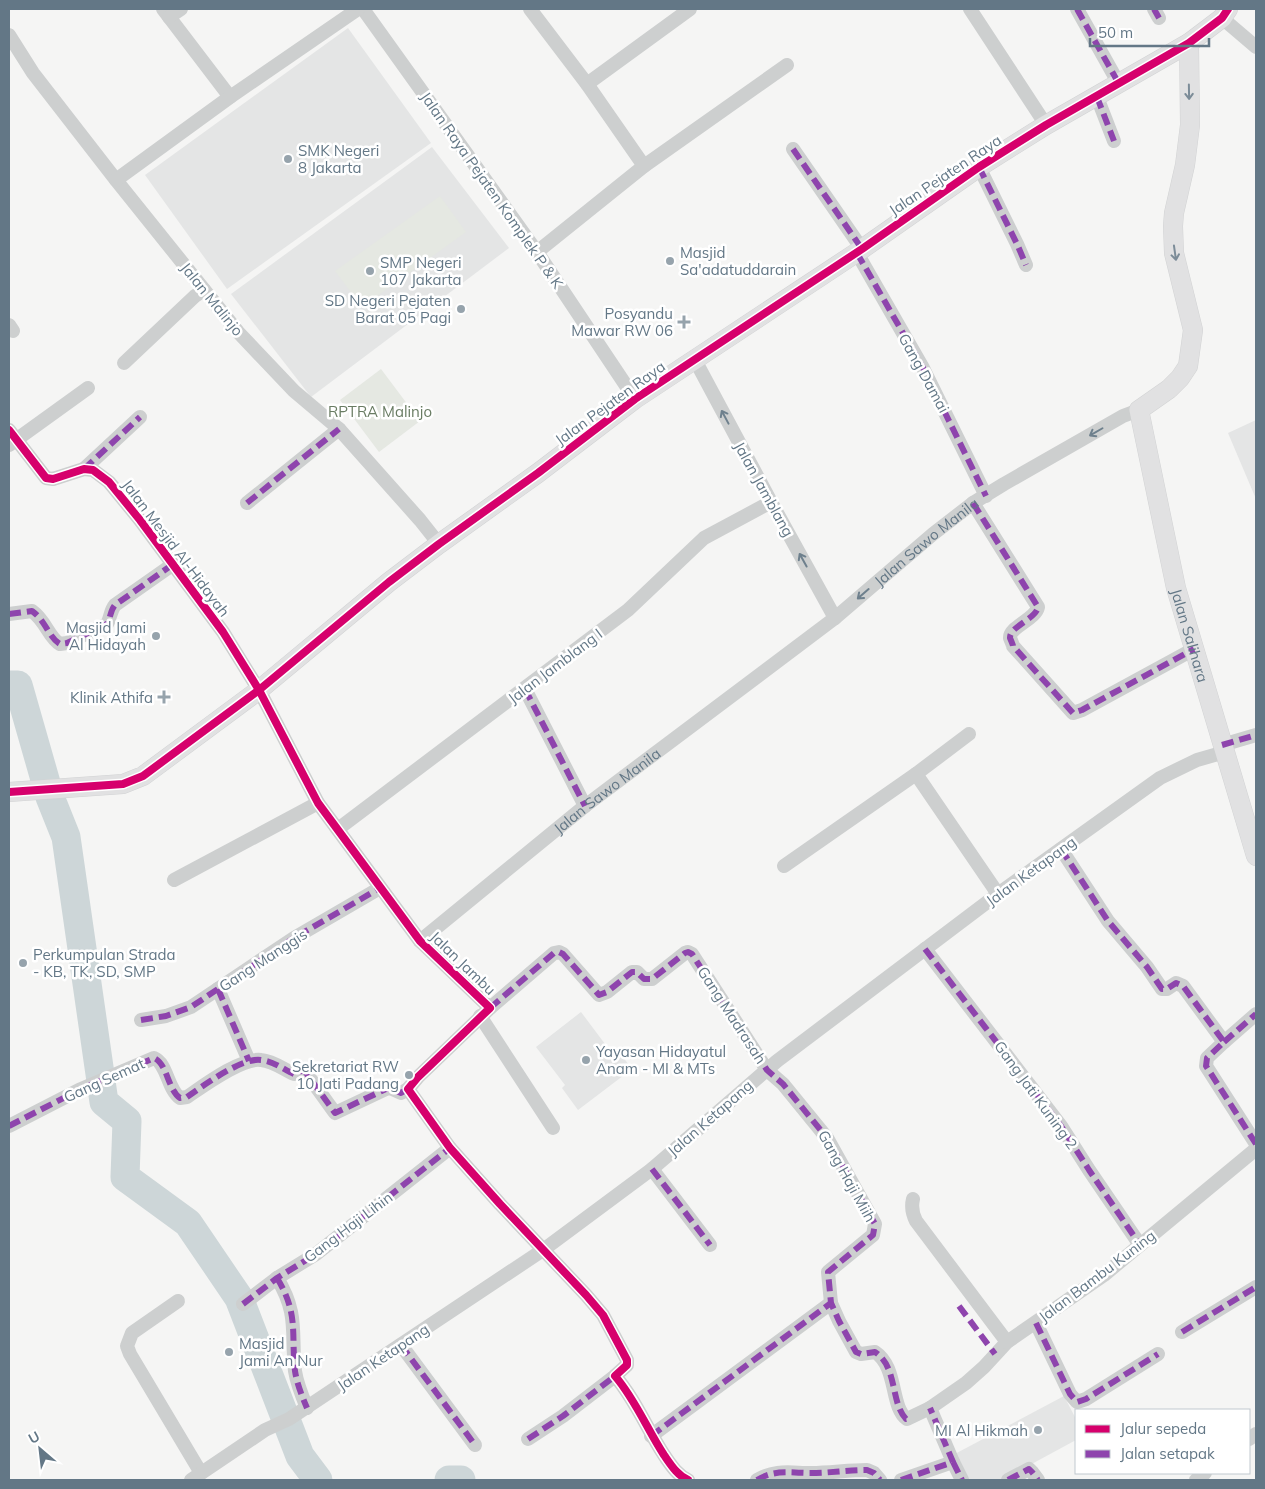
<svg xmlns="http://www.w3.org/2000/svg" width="1265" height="1489" viewBox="0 0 1265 1489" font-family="Mulish,sans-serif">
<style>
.built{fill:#e4e5e5}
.green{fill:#e5e8e2}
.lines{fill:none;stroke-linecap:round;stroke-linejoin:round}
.river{stroke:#cdd6d8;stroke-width:29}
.secondary-casing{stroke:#d2d3d4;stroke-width:20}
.street{stroke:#cdcfcf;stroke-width:14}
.secondary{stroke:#e1e1e2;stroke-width:19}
.quiet{stroke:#8e44ad;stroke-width:6;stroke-dasharray:12 6;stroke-linecap:butt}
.cycleway-casing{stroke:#fff;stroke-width:11}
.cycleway{stroke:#d6006c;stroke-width:8}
.oneway{stroke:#7c8c98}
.oneway2{stroke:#6e808d}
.poi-dot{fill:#96a3ac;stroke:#fff;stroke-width:2}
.labels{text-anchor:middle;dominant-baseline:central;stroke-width:5;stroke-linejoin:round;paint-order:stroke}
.poi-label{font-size:15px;fill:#637786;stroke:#fff;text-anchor:start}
.street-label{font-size:15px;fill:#637786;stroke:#fff}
.park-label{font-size:15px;fill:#697c63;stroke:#fff}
</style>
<rect width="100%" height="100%" fill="#f5f5f4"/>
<g class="built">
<path d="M348 28 431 143 227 289 145 175Z"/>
<path d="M432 147 509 248 311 397 231 294Z"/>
<path d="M1256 420V499L1228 433Z"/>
<path d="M581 1012 611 1052 616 1048 632 1069 578 1110 562 1088 565 1085 536 1047Z"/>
<path d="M1064 1396 1076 1419V1440L1002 1480H964L951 1456Z"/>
</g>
<g class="green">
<path d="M440 196 466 232 362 307 335 271Z"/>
<path d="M381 369 420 421 379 452 340 400Z"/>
</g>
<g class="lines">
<g class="river">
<path d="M9 685H18L50 797 66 837 104 1102 127 1121 125 1177 188 1223 239 1298 300 1456 318 1480"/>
<path d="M449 1480H461"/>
</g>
<g class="secondary-casing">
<g id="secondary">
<path id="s2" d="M1189 43 1190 125 1185 165 1174 213 1173 226 1174 253 1193 330 1188 366 1180 378 1169 389 1139 410 1176 588 1256 856"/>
<path d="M9 792 123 784 143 776 259 690 389 582 439 544 538 473 635 399 862 249 979 167 1046 125 1189 43 1222 18 1228 9"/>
</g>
</g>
<g class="street">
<path d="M163 9 230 97"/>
<path d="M363 9 537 252 635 399"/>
<path d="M530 9 587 84 644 166"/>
<path d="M970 9 1046 125"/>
<path d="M1077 9 1119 84"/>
<path d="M1154 9 1159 18"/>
<path d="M169 17 181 9"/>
<path d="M1222 18 1256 47"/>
<path d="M9 35 33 73 116 180 238 332 294 391 339 429 420 520 439 544"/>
<path d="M587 84 690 9"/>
<path d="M1097 97 1114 141"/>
<path d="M793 149 862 249"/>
<path d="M979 167 1017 244 1026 265"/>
<path d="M116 180 230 97 358 9"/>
<path d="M537 252 644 166 787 65"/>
<path d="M857 253 923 368 986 496"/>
<path d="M9 325 13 331"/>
<path d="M695 360 771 502 835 618"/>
<path d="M124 363 195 296 204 290"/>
<path d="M9 430 46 478 53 479 84 469 93 470 109 482 140 520 223 632 259 690 318 803 420 941 490 1008 418 1077 408 1089 450 1148 500 1204 586 1295 603 1315 627 1360V1365L615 1376C635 1399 647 1429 664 1455 671 1465 677 1475 688 1480"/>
<path d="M9 445 88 388"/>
<path d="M84 469 140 417"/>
<path d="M247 503 339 429"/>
<path d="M973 503 1038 607C1036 619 1009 627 1010 638 1010 638 1013 645 1013 646L1073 713 1082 710 1194 649"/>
<path d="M9 614 32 611C46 621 49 638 60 644L67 643 107 624C111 617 110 611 115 605L172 565"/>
<path d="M525 689 585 806"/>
<path d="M1222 745 1256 735"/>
<path d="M916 774 998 894"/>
<path d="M338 829 628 610 704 538 771 502"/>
<path d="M1061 849 1108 921 1147 967 1162 989H1167L1176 983 1183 986 1224 1042 1207 1058 1206 1066 1256 1144"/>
<path d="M784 866 916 774 969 734"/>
<path d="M174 880 318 803"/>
<path id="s1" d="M420 941 585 806 835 618 933 534 973 503 1004 484 1123 416 1139 410"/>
<path d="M925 949 1061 1126 1089 1170 1140 1245"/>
<path d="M218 989 249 1061"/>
<path d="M490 1008 554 953 559 952 563 954 599 995 607 992 632 972H637L644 979H652L685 953 688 952 692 954 767 1070 783 1084 827 1138 875 1224 873 1235 828 1272 831 1303 839 1321 856 1352 861 1354 875 1352C898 1367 890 1407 907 1419L930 1408 966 1383 984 1367 1007 1342 1104 1275 1256 1149"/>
<path d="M480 1016 553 1128"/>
<path d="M141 1020 166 1016 191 1007 294 938 380 888"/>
<path d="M1224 1042 1256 1014"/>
<path d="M9 1126 79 1090 154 1058C167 1063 168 1090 180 1098L187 1097C203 1086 242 1057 261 1060 273 1061 283 1069 294 1074L304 1070 335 1113 386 1089 390 1088 401 1093 408 1089"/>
<path d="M652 1169 710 1245"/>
<path d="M913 1199C911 1207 912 1213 916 1221L1007 1342"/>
<path d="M277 1278C299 1314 291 1333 295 1371 297 1384 302 1396 307 1408"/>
<path d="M178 1301 132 1333 127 1346 130 1354 201 1473"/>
<path d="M243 1304 277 1278 316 1254 450 1148"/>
<path d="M1036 1323 1070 1394 1077 1402 1086 1399 1158 1354"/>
<path d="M1182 1332 1256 1287"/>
<path d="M401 1345 475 1445"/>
<path d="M651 1436 831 1303"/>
<path d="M528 1439 563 1416 615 1376"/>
<path d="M1249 1439 1256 1434"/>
<path d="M953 1462 962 1480"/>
<path d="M191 1480 265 1430 289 1419 543 1250 652 1169 777 1061 998 894 1160 778 1197 760 1225 752"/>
<path d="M757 1480C775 1469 791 1473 811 1473 830 1473 848 1470 867 1470L874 1473 880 1480"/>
<path d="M901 1480 953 1462 930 1408"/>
<path d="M1008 1480 1029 1469 1032 1472 1038 1480"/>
<path d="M1196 1480 1205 1473"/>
</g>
<use href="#secondary" class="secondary"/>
<g class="quiet">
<path d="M1077 9 1119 84"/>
<path d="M1154 9 1159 18"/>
<path d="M1097 97 1114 141"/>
<path d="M793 149 862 249"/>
<path d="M979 167 1017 244 1026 265"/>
<path d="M857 253 923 368 986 496"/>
<path d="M84 469 140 417"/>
<path d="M247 503 339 429"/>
<path d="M973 503 1038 607C1036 619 1009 627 1010 638 1010 638 1013 645 1013 646L1073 713 1082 710 1194 649"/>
<path d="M9 614 32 611C46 621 49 638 60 644L67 643 107 624C111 617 110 611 115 605L172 565"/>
<path d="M525 689 585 806"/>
<path d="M1222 745 1256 735"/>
<path d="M1061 849 1108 921 1147 967 1162 989H1167L1176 983 1183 986 1224 1042 1207 1058 1206 1066 1256 1144"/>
<path d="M925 949 1061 1126 1089 1170 1140 1245"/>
<path d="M218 989 249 1061"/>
<path d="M490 1008 554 953 559 952 563 954 599 995 607 992 632 972H637L644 979H652L685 953 688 952 692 954 767 1070 783 1084 827 1138 875 1224 873 1235 828 1272 831 1303 839 1321 856 1352 861 1354 875 1352C898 1367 890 1402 906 1419L911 1418"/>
<path d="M141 1020 166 1016 191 1007 294 938 380 888"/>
<path d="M1224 1042 1256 1014"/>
<path d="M9 1126 79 1090 154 1058C167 1063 168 1090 180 1098L187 1097C203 1086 242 1057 261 1060 273 1061 283 1069 294 1074L304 1070 335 1113 386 1089 390 1088 401 1093 408 1089"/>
<path d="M652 1169 710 1245"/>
<path d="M277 1278C299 1314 291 1333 295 1371 297 1384 302 1396 307 1408"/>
<path d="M243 1304 277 1278 316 1254 450 1148"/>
<path d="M959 1306 995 1354"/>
<path d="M1036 1323 1070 1394 1077 1402 1086 1399 1158 1354"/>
<path d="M1182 1332 1256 1287"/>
<path d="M401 1345 475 1445"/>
<path d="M651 1436 831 1303"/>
<path d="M528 1439 563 1416 615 1376"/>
<path d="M953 1462 962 1480"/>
<path d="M757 1480C775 1469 791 1473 811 1473 830 1473 848 1470 867 1470L874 1473 880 1480"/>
<path d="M901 1480 953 1462 930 1408"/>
<path d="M1008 1480 1029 1469 1032 1472 1038 1480"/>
</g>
<g class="cycleway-casing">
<g id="cycleway">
<path d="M9 430 46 478 53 479 84 469 93 470 109 482 140 520 223 632 259 690 318 803 420 941 490 1008 418 1077 408 1089 450 1148 500 1204 586 1295 603 1315 627 1360V1365L615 1376C635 1399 647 1429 664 1455 671 1465 677 1475 688 1480"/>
<path d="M9 792 123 784 143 776 259 690 389 582 439 544 538 473 635 399 862 249 979 167 1046 125 1189 43 1222 18 1228 9"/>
</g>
</g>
<use href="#cycleway" class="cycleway"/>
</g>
<defs><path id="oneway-shaft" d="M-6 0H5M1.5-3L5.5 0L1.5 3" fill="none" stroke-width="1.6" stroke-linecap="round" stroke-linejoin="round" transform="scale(1.25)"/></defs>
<g class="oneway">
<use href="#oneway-shaft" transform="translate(1189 92) rotate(89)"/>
<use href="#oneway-shaft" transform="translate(1175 253) rotate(82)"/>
</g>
<g class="oneway2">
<use href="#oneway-shaft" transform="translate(725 417) rotate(-118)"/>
<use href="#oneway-shaft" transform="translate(1096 432) rotate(150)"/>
<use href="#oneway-shaft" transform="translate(803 560) rotate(-119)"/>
<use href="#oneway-shaft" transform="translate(863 594) rotate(139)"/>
</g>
<g class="poi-dot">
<circle cx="288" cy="159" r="5"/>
<circle cx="670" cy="261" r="5"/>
<circle cx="370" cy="271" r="5"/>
<circle cx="461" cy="309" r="5"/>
<path d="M681.5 314.5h5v5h5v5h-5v5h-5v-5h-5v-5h5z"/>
<circle cx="156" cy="636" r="5"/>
<path d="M161.5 689.5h5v5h5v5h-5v5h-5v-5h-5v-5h5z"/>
<circle cx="23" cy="963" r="5"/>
<circle cx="586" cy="1060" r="5"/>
<circle cx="409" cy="1075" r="5"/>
<circle cx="229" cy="1352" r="5"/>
<circle cx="1038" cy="1430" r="5"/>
</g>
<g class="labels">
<g class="poi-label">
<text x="298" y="150">SMK Negeri<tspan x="298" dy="17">8 Jakarta</tspan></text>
<text x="680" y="252">Masjid<tspan x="680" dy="17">Sa'adatuddarain</tspan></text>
<text x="380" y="262">SMP Negeri<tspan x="380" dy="17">107 Jakarta</tspan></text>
<text x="451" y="300" text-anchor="end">SD Negeri Pejaten<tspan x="451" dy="17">Barat 05 Pagi</tspan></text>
<text x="673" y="313" text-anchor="end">Posyandu<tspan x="673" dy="17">Mawar RW 06</tspan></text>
<text x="146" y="627" text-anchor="end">Masjid Jami<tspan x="146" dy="17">Al Hidayah</tspan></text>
<text x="153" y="697" text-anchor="end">Klinik Athifa</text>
<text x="33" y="954">Perkumpulan Strada<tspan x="33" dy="17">- KB, TK, SD, SMP</tspan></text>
<text x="596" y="1051">Yayasan Hidayatul<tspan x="596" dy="17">Anam - MI &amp; MTs</tspan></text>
<text x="399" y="1066" text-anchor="end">Sekretariat RW<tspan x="399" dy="17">10 Jati Padang</tspan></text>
<text x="239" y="1343">Masjid<tspan x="239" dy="17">Jami An Nur</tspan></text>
<text x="1028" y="1430" text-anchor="end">MI Al Hikmah</text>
</g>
<g class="street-label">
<text transform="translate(945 175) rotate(-34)">Jalan Pejaten Raya</text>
<text transform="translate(492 190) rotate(55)">Jalan Raya Pejaten Komplek P &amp; K</text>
<text transform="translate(212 299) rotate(51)">Jalan Malinjo</text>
<text transform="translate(924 373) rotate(61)">Gang Damai</text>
<text transform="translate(610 403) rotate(-36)">Jalan Pejaten Raya</text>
<text transform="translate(764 489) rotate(61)">Jalan Jamblang</text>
<text stroke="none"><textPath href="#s1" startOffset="645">Jalan Sawo Manila</textPath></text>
<text transform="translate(176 548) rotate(53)">Jalan Mesjid Al-Hidayah</text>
<text stroke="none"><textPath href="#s2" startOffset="625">Jalan Salihara</textPath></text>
<text transform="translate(555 666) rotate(-37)">Jalan Jamblang I</text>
<text stroke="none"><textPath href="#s1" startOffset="240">Jalan Sawo Manila</textPath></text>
<text transform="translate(1031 871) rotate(-36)">Jalan Ketapang</text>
<text transform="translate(263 960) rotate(-33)">Gang Manggis</text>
<text transform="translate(463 963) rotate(44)">Jalan Jambu</text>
<text transform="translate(732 1015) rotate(57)">Gang Madrasah</text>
<text transform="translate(104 1080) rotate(-24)">Gang Semat</text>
<text transform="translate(1036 1095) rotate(54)">Gang Jati Kuning 2</text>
<text transform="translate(710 1118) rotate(-41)">Jalan Ketapang</text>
<text transform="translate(847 1176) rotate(61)">Gang Haji Miih</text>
<text transform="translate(348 1227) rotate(-37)">Gang Haji Lihin</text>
<text transform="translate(1097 1276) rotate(-37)">Jalan Bambu Kuning</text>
<text transform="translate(383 1357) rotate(-34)">Jalan Ketapang</text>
</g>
<g class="park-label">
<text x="380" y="411">RPTRA Malinjo</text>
</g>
</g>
<rect width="1265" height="1489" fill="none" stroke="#637786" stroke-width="20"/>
<rect x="1075" y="1409" width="175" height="65" fill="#ffffff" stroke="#c1c9cf"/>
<rect x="1085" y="1425" width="25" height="8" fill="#d6006c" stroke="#c1c9cf"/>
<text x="1120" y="1434" font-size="15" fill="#637786">Jalur sepeda</text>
<rect x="1085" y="1450" width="25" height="8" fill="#8e44ad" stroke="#c1c9cf"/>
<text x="1120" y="1459" font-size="15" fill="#637786">Jalan setapak</text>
<g transform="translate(40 1449) rotate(332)" stroke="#ffffff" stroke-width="4" paint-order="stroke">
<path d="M0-4L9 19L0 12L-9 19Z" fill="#637786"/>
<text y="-8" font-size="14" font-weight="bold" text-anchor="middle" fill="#637786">U</text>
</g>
<path d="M1090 38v8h119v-8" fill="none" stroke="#637786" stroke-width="2.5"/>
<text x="1098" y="38" font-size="15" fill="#637786" stroke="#ffffff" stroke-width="4" paint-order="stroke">50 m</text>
</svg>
